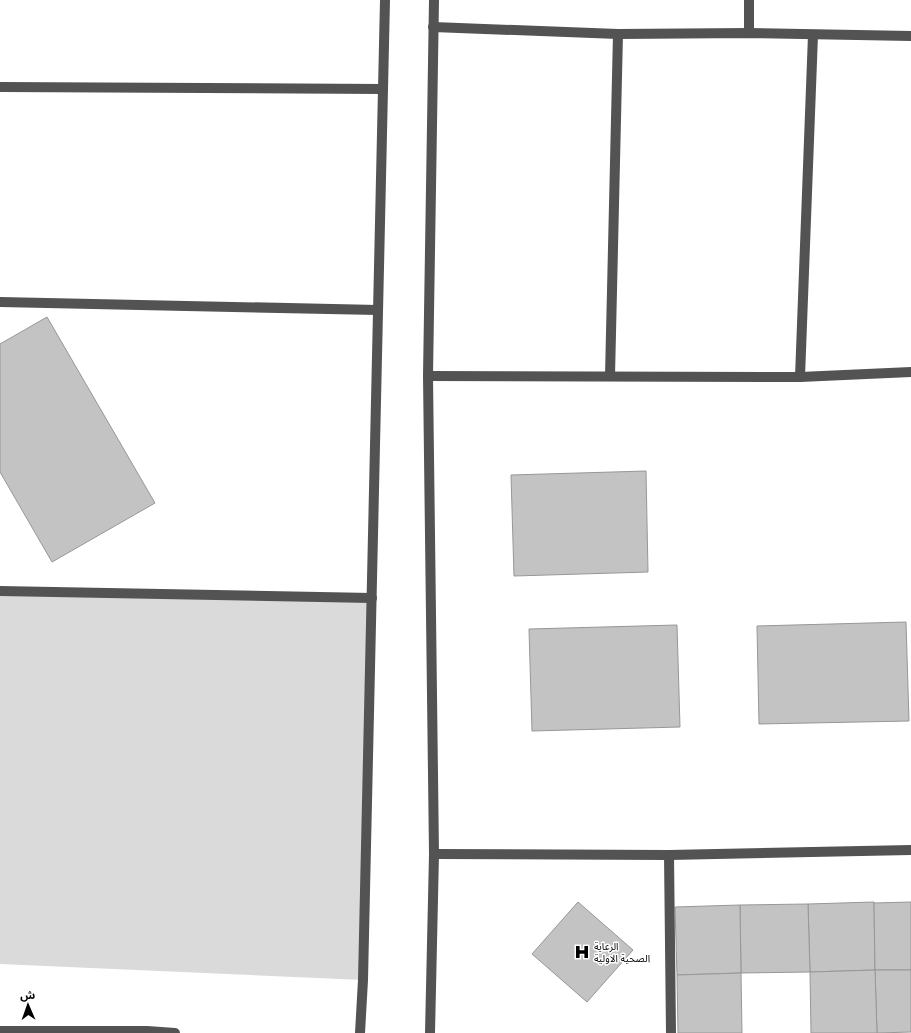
<svg xmlns="http://www.w3.org/2000/svg" width="911" height="1033" viewBox="0 0 911 1033" font-family="Quicksand,'Noto Sans Arabic',sans-serif">
<style>
.green{fill:#dadada}
.building{fill:#c3c3c3;stroke:#979797}
.lines{fill:none;stroke-linecap:round;stroke-linejoin:round}
.minor{stroke:#535353;stroke-width:10}
.labels{text-anchor:middle;dominant-baseline:central;stroke-width:3;stroke-linejoin:round;paint-order:stroke}
.poi-label{font-size:10px;fill:#000;stroke:#fff;text-anchor:start}
</style>
<rect width="100%" height="100%" fill="#fff"/>
<path class="green" d="M0 591 372 598 363 980 0 964Z"/>
<g class="building">
<path d="M47 317 155 503 52 562 0 472V344Z"/>
<path d="M646 471 648 572 514 576 511 475Z"/>
<path d="M906 622 909 721 759 724 757 626Z"/>
<path d="M677 625 680 727 532 731 529 629Z"/>
<path d="M578 902 633 950 587 1002 532 954Z"/>
<path d="M874 902 875 970 810 972 808 904Z"/>
<path d="M911 902V970H875L874 903Z"/>
<path d="M808 904 810 972 741 973 740 905Z"/>
<path d="M740 905 741 973 677 975 675 907Z"/>
<path d="M875 970H911V1032L877 1033Z"/>
<path d="M875 970 877 1033H811L810 972Z"/>
<path d="M741 973 742 1033H678L677 975Z"/>
</g>
<g class="lines">
<g class="minor">
<path d="M433 27 618 34 749 33 911 36"/>
<path d="M749 33V0"/>
<path d="M0 87 383 89"/>
<path d="M0 302 378 310"/>
<path d="M428 376 800 377 911 372"/>
<path d="M610 376 618 34"/>
<path d="M800 377 813 35"/>
<path d="M0 591 372 598"/>
<path d="M434 854 669 855 911 850"/>
<path d="M669 855 671 1033"/>
<path d="M0 1031H147L175 1033"/>
<path d="M360 1033 363 980 385 0"/>
<path d="M430 1033 434 854 428 376 434 0"/>
</g>
</g>
<defs>
<g id="hospital-bare" transform="scale(1.2)"><path d="M-5-5h3v3.5h4V-5h3V5h-3V1.5h-4V5h-3Z" fill="#000" stroke="#fff" stroke-width="2.5" paint-order="stroke"/></g>
</defs>
<g fill-rule="evenodd">
<use href="#hospital-bare" x="582" y="952"/>
</g>
<g class="labels">
<g class="poi-label">
<text x="594" y="946">الرعاية<tspan x="594" dy="12">الصحية الاولية</tspan></text>
</g>
</g>
<g transform="translate(28 1005) rotate(358)" stroke="#ffffff" stroke-width="3" paint-order="stroke">
<path d="M0-3L7 15L0 10L-7 15Z" fill="#000000"/>
<text y="-6" font-size="11" font-weight="bold" text-anchor="middle" fill="#000000">ش</text>
</g>
</svg>
